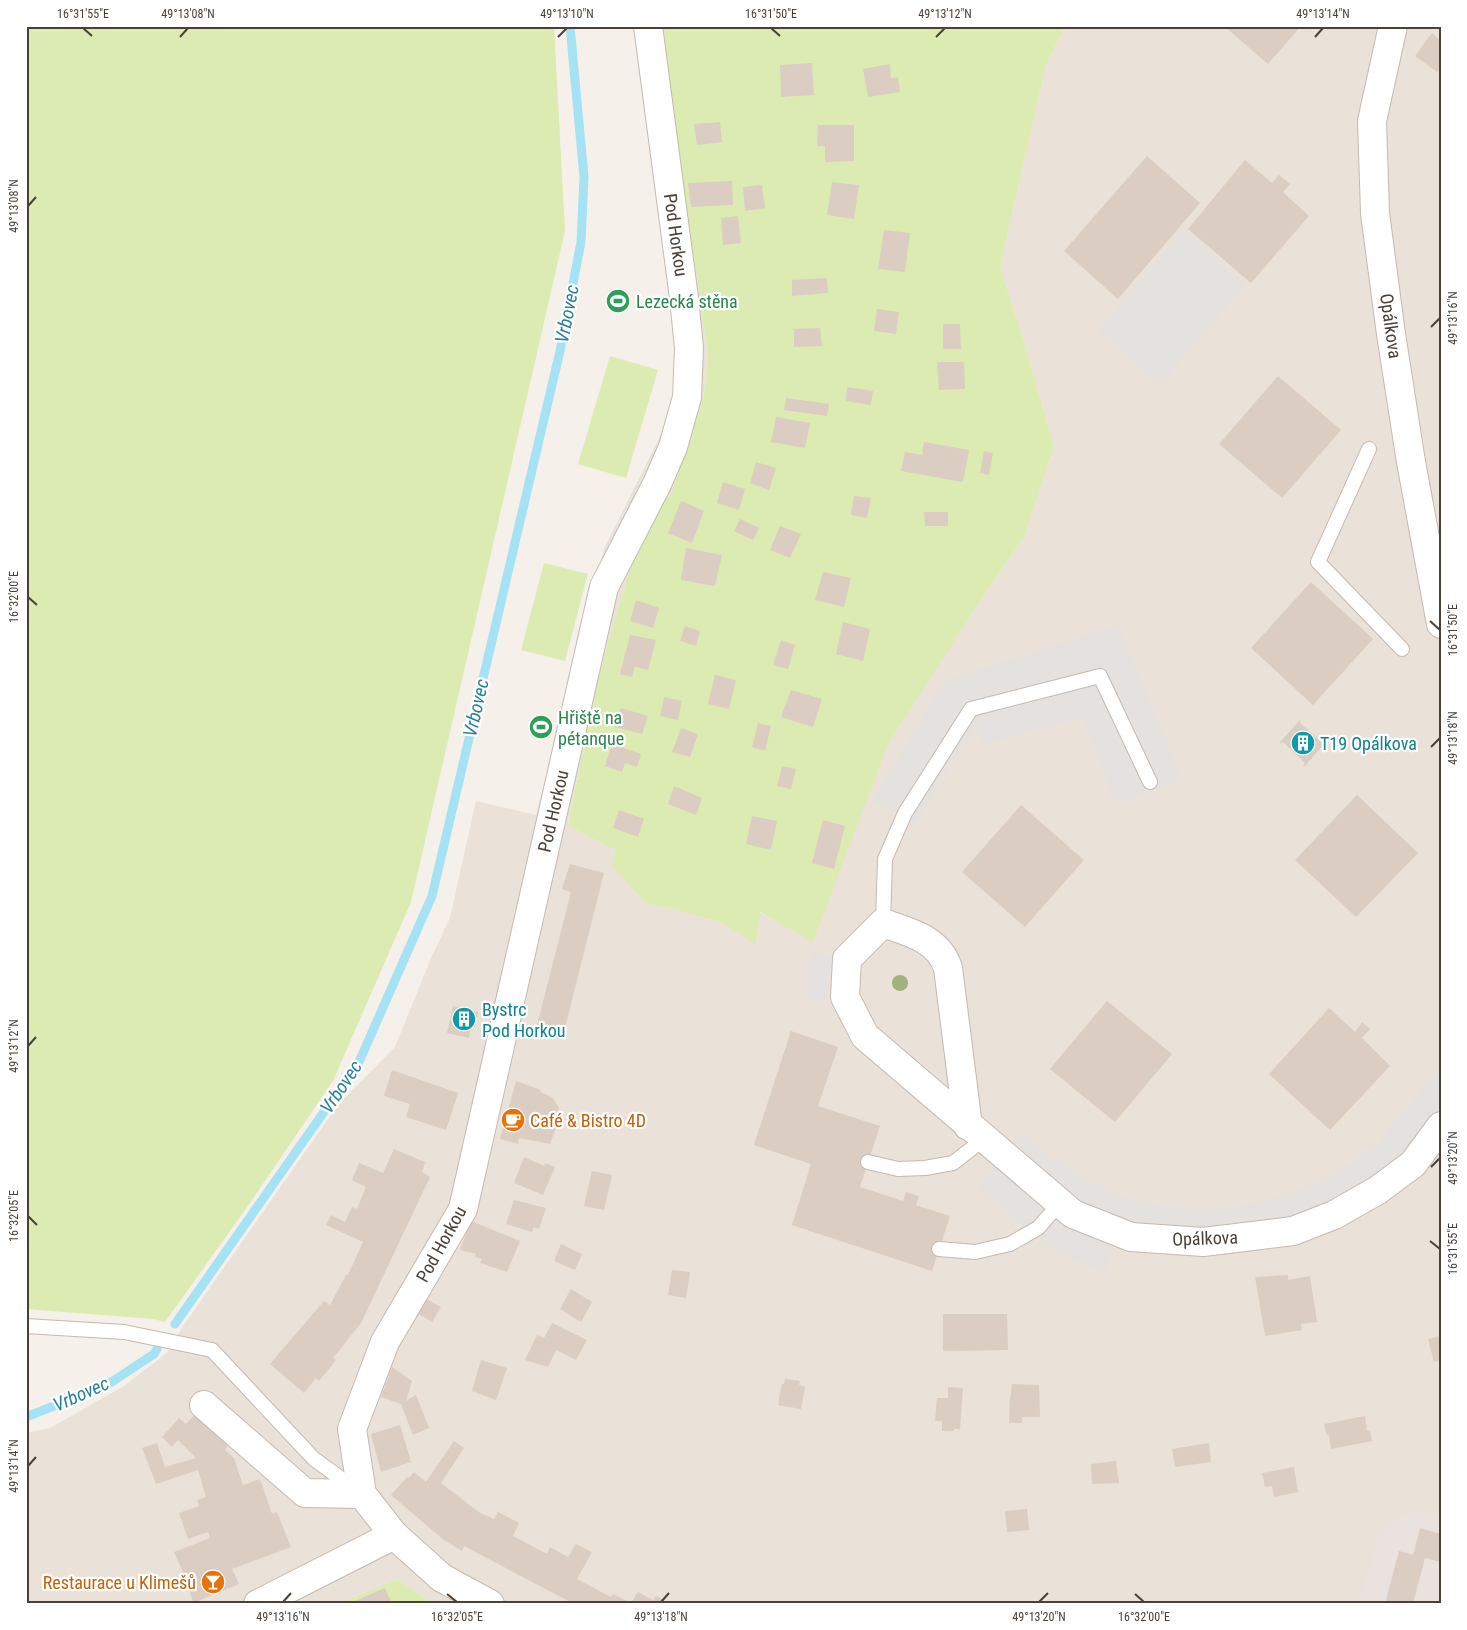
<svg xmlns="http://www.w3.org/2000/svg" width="1467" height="1630" viewBox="0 0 1467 1630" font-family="'Roboto Condensed',sans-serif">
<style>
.residential{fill:#eae1d8}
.industrial{fill:#e9e2df}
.green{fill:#dcebb2}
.parking{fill:#e4e1df}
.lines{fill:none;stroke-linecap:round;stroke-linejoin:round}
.stream{stroke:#a5e2f4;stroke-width:9}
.building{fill:#dbcdc2}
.service-casing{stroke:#c5b9af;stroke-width:16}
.minor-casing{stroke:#c5b9af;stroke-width:30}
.service{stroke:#fff;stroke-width:14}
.minor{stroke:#fff;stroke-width:28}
.tree{fill:#a0b27f}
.ticks{fill:none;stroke:#4a4038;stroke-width:2}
.labels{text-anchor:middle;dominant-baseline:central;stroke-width:4.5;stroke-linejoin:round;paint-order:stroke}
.street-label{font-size:18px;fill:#4a4038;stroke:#fff}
.leisure-label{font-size:18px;fill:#27864d;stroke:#fff;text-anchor:start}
.culture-label{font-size:18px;fill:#0d838f;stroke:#fff;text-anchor:start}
.food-label{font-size:18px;fill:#c56008;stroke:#fff;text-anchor:start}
.water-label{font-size:19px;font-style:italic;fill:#267f9b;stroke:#fff}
.neatline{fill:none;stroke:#4a4038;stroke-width:2}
.ticks-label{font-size:12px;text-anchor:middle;fill:#4a4038}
</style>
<rect width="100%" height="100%" fill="#f6f0ea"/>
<path class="residential" d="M633 26H664L670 111 694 259 708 356 703 400 670 497 659 496 627 578 597 680 568 826 617 850 647 904 673 909 722 923 756 943 759 912 813 941 888 742 990 586 1024 537 1054 446 1023 339 1000 267 1046 65 1065 26H1441V1604H434L397 1579 337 1604H26V1433L50 1428 124 1386 168 1352 183 1326 338 1105 395 1047 431 958 450 918 476 801 536 815 604 549 679 398 683 347Z"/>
<path class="industrial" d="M1411 1509 1441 1516V1604H1357L1378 1538Z"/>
<g class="green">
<path d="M26 26H554L565 231 411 902 333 1081 250 1203 165 1322 153 1319 26 1309Z"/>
<path d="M664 26H1065L1046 65 1000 267 1023 339 1054 446 1024 537 990 586 889 742 813 942 760 912 756 944 722 923 673 909 647 904 612 866 616 850 568 826 597 680 627 578 659 496 670 497 703 400 708 356 694 259 670 111Z"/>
<path d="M610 356 658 370 626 478 578 464Z"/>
<path d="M544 563 588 574 565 661 521 650Z"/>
<path d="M397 1579 434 1604H337Z"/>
</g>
<g class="parking">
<path d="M1183 231 1246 285 1161 384 1098 331Z"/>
<path d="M1118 625 1182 779 1117 805 1082 717 983 744 976 725 915 824 872 801 945 681Z"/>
<path d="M812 952 836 960 826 978 828 999 807 1002V974Z"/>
<path d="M1436 1067 1441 1068V1104L1398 1159 1364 1182 1332 1202 1300 1217 1250 1229H1156L1121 1221 1105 1273 1053 1251 1021 1225 978 1187 1024 1133 1052 1159 1063 1163 1088 1181 1123 1197 1162 1206 1206 1209 1248 1205 1294 1192 1321 1181 1354 1162 1379 1142 1431 1078Z"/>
</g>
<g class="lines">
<g class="stream">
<path d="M175 1324 359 1062 432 896 560 351 581 242 584 177 570 26"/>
<path d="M26 1417 107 1385 154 1354 157 1349"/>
</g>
</g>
<g class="building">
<path d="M1224 26H1301L1268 64Z"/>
<path d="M1432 33 1441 41V68L1437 72 1415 56Z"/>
<path d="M812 63 814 95 781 97 780 65Z"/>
<path d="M890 64 891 78 898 77 900 92 868 97 863 69Z"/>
<path d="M720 122 722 142 697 145 694 124Z"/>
<path d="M818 125H854V161L825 162V146H817Z"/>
<path d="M1147 156 1200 203 1118 299 1064 251Z"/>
<path d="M1245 160 1272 183 1279 175 1290 184 1283 192 1309 216 1251 283 1188 229Z"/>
<path d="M732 181 733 205 691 207 688 183Z"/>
<path d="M832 182 859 185 854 219 827 215Z"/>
<path d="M762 185 765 208 745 211 743 187Z"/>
<path d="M738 216 741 243 723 245 721 218Z"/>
<path d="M884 230 910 233 905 272 878 269Z"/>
<path d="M827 278 828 293 792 296V280Z"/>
<path d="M877 309 899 312 896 334 874 331Z"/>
<path d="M943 324H960L961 349H943Z"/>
<path d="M820 328 822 346 794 347V329Z"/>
<path d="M937 362H964L965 389 939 390Z"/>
<path d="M1278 376 1341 430 1282 498 1219 444Z"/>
<path d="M847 387 873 391 871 405 846 401Z"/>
<path d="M786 398 829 404 827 416 784 410Z"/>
<path d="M776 417 810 423 805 448 771 442Z"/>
<path d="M924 442 969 450 963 482 901 471 905 452 922 455Z"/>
<path d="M984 451 993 453 989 475 980 473Z"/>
<path d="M756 462 776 468 769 490 750 483Z"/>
<path d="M723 482 745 489 739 510 717 503Z"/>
<path d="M854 496 871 498 867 518 851 515Z"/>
<path d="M681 501 704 511 692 543 668 533Z"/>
<path d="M924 512H948V526H925Z"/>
<path d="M740 519 759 528 753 540 734 531Z"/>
<path d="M780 526 801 534 790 558 770 550Z"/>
<path d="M686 548 722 555 715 586 681 580Z"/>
<path d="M823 572 851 578 844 607 815 600Z"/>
<path d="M1311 582 1373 639 1313 705 1251 648Z"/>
<path d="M636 600 659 608 653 628 630 621Z"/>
<path d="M843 622 870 629 863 661 836 654Z"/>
<path d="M685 626 700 631 696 646 680 641Z"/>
<path d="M630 635 656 640 648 670 635 667 632 677 620 674Z"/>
<path d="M781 640 795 645 788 669 773 665Z"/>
<path d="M715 675 736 680 729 709 708 704Z"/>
<path d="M791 690 822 699 813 727 781 717Z"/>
<path d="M664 697 682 701 678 720 660 716Z"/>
<path d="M621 708 648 716 642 734 615 727Z"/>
<path d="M1300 720 1301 721 1300 723 1324 744 1305 766 1303 765 1305 763 1283 742 1281 744 1280 742Z"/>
<path d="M758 723 771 726 765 751 752 747Z"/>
<path d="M681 728 698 734 690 757 672 752Z"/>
<path d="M612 744 641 754 637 767 625 763 622 772 605 766Z"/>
<path d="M782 766 796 769 791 789 777 786Z"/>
<path d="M674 786 702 798 696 815 668 804Z"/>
<path d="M1357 795 1418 853 1356 917 1295 860Z"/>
<path d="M1021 805 1084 860 1025 927 962 872Z"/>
<path d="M619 810 644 819 638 837 613 828Z"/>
<path d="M752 816 777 821 771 850 746 844Z"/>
<path d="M823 820 845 826 834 869 812 863Z"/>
<path d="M570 864 604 873 562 1040 535 1033 571 892 562 889Z"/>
<path d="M1107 1001 1172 1054 1115 1122 1050 1069Z"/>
<path d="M453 1006 478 1012 475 1027 471 1026 469 1038 447 1033Z"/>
<path d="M1329 1008 1355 1032 1362 1022 1370 1029 1362 1038 1390 1066 1330 1130 1269 1074Z"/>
<path d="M791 1031 838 1047 818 1106 880 1126 860 1187 903 1201 906 1192 919 1196 916 1205 950 1216 932 1271 792 1225 811 1164 754 1145Z"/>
<path d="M392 1070 458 1093 446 1130 406 1117 410 1104 384 1096Z"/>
<path d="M516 1081 541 1090 540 1092 552 1097 559 1108 555 1121 558 1122 550 1144 519 1138 518 1144 500 1139Z"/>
<path d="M394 1149 425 1162 422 1172 430 1177 361 1323 333 1358 336 1360 319 1381 316 1378 304 1393 270 1364 324 1301 330 1305 346 1275H348L363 1242 326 1225 331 1215 345 1222 352 1207 357 1209 366 1187 352 1180 359 1163 383 1173Z"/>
<path d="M524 1157 544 1166 545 1163 555 1167 543 1195 514 1183Z"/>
<path d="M592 1171 612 1175 604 1210 584 1206Z"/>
<path d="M514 1200 546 1208 539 1229 534 1227 532 1232 506 1224Z"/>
<path d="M471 1221 520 1241 507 1272 480 1263 482 1259 475 1257 476 1254 460 1250Z"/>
<path d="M561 1244 582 1254 575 1270 554 1261Z"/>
<path d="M672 1270 690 1272 686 1298 668 1295Z"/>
<path d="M1288 1275V1280L1310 1276 1317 1322 1301 1324 1302 1330 1265 1336 1255 1277Z"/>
<path d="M571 1289 592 1302 581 1322 560 1309Z"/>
<path d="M427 1299 441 1307 432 1322 419 1314Z"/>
<path d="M943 1314H1007L1008 1350 943 1351Z"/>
<path d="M552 1323 587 1340 576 1360 556 1350 548 1367 525 1360 537 1335 544 1338Z"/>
<path d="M1441 1336V1360L1434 1362 1428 1339Z"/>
<path d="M481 1360 507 1368 496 1400 472 1391Z"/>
<path d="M392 1367 412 1381 406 1401 416 1395 429 1428 413 1435 401 1404 381 1397Z"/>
<path d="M785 1379 800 1381 799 1385 805 1387 801 1409 778 1405 782 1384H784Z"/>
<path d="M1012 1384 1039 1385 1040 1417H1022V1423H1009L1010 1396H1011Z"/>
<path d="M948 1387 963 1388 960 1429H954V1431H942V1421H935L937 1398H948Z"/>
<path d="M201 1408 229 1442 225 1450 234 1458 243 1485 260 1479 272 1514 277 1512 291 1547 232 1569 239 1584 193 1603 187 1581 174 1552 210 1538 208 1532 188 1539 179 1513 199 1506 197 1500 206 1497 198 1470 156 1484 142 1448 157 1443 165 1467 196 1458 178 1440 172 1447 162 1437 179 1418 186 1424Z"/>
<path d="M1365 1416 1367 1431 1370 1430 1372 1441 1331 1449 1329 1435H1327L1324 1424Z"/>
<path d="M400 1425 411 1462 381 1472 371 1434Z"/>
<path d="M454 1441 464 1448 441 1483 480 1513 494 1519 498 1512 519 1523 513 1536 547 1554 550 1547 568 1557 576 1544 592 1552 577 1579 611 1597 613 1594 631 1603 638 1592 653 1600 656 1596 664 1600 661 1604H574L464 1546 462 1551 444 1540 391 1495 407 1477 409 1478 414 1472 426 1482Z"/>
<path d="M1209 1443 1211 1462 1175 1467 1172 1449Z"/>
<path d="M1116 1461 1119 1483 1092 1484 1091 1464Z"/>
<path d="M1294 1467 1298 1492 1274 1497 1272 1486 1265 1487 1262 1473Z"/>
<path d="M1027 1509 1029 1530 1007 1532 1005 1511Z"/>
<path d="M1420 1528 1441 1534V1562L1425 1558 1413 1604H1385L1399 1551 1413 1555Z"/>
<path d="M385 1588 392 1604H356L355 1601Z"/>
</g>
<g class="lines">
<g class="service-casing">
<g id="service">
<path d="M1369 449 1318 562 1402 649"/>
<path d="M883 923 885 859 905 813 971 709 1100 676 1150 782"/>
<path d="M868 1162 898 1169 925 1168 953 1163 984 1139"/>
<path d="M939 1249 975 1252 1010 1244 1038 1228 1060 1203"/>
<path d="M26 1326 124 1332 212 1350 314 1459 358 1491"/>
</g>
</g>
<g class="minor-casing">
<g id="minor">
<path d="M1393 26 1372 121 1375 213 1391 334 1411 462 1441 624"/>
<path d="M968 1126 948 968C939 939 909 932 883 923L847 959 845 997 865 1036 1073 1214 1131 1237 1203 1242 1293 1231 1334 1215 1378 1190 1413 1164 1441 1126"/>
<path d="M204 1405 305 1493 362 1494"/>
<path d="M258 1604 394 1535"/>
<path d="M490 1604 442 1578 394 1535 362 1494 352 1429 385 1342 463 1209 604 587 657 484 673 447 687 397 689 348 684 298 648 26"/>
</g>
</g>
<use href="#service" class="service"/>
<use href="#minor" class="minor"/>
</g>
<circle class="tree" cx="900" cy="983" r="8"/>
<path class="ticks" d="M83 28 92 36M771 28 780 36M180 37 188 28M558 37 567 28M936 37 945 28M1315 37 1323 28M28 206 36 197M1431 327 1440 318M28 597 37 605M1430 621 1440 630M1431 747 1440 738M28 1046 36 1037M1431 1167 1440 1158M28 1216 37 1225M1430 1241 1440 1249M28 1466 36 1457M447 1594 457 1602M1135 1594 1144 1602M283 1602 291 1593M661 1602 669 1593M1039 1602 1048 1593"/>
<defs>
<g id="stadium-disc" transform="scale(1.25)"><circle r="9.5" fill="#2e9e5b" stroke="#fff"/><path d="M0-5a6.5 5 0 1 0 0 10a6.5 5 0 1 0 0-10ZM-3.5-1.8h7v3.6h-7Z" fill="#fff"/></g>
<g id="building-disc" transform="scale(1.25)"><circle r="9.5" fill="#0f9aa8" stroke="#fff"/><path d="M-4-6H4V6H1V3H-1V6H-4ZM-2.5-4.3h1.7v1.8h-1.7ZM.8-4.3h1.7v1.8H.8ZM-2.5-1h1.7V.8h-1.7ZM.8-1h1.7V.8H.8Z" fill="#fff"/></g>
<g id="cafe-disc" transform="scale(1.25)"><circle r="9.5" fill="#e8710a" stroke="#fff"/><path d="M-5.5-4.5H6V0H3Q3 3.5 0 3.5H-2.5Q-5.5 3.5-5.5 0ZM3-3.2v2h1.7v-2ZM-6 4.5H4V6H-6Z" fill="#fff"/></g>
<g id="bar-disc" transform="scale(1.25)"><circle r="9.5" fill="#e8710a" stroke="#fff"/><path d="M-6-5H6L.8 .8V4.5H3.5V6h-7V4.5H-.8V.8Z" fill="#fff"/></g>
</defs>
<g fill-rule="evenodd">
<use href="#stadium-disc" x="618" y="301"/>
<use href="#stadium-disc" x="541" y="727"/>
<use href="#building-disc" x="1303" y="743"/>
<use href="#building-disc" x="464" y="1019"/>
<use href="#cafe-disc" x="513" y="1120"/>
<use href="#bar-disc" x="213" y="1582"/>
</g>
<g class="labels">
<g class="street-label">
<text transform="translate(676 235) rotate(82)">Pod Horkou</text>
<text transform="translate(1391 326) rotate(82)">Opálkova</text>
<text transform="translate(553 811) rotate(-77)">Pod Horkou</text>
<text transform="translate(1205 1238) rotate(-2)">Opálkova</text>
<text transform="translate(441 1244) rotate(-61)">Pod Horkou</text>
</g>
<g class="leisure-label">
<text x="636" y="301">Lezecká stěna</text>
<text x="558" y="717">Hřiště na<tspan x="558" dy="21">pétanque</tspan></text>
</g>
<g class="culture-label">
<text x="1320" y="743">T19 Opálkova</text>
<text x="482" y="1009">Bystrc<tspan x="482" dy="21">Pod Horkou</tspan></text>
</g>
<g class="food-label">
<text x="530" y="1120">Café &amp; Bistro 4D</text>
<text x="196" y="1582" text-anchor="end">Restaurace u Klimešů</text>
</g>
<g class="water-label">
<text transform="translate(567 314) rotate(-79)">Vrbovec</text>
<text transform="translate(476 708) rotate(-77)">Vrbovec</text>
<text transform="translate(341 1087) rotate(-56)">Vrbovec</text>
<text transform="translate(81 1394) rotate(-24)">Vrbovec</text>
</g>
</g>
<rect width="1467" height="1630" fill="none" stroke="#ffffff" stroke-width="55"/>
<rect x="28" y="28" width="1412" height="1574" class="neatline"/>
<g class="ticks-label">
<text x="83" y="18">16°31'55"E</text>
<text x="188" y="18">49°13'08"N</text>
<text x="567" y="18">49°13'10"N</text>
<text x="771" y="18">16°31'50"E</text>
<text x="945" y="18">49°13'12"N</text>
<text x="1323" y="18">49°13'14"N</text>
<text transform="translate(14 206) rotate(-90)" y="4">49°13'08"N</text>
<text transform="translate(1453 318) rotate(-90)" y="4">49°13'16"N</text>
<text transform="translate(14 597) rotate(-90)" y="4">16°32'00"E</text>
<text transform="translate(1453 630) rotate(-90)" y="4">16°31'50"E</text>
<text transform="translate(1453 738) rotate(-90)" y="4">49°13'18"N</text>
<text transform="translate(14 1046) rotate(-90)" y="4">49°13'12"N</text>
<text transform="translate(1453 1158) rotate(-90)" y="4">49°13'20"N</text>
<text transform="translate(14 1216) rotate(-90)" y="4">16°32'05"E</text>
<text transform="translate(1453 1249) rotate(-90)" y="4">16°31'55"E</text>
<text transform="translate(14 1466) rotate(-90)" y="4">49°13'14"N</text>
<text x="283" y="1621">49°13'16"N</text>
<text x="457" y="1621">16°32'05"E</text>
<text x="661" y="1621">49°13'18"N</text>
<text x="1039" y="1621">49°13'20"N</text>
<text x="1144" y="1621">16°32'00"E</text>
</g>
</svg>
